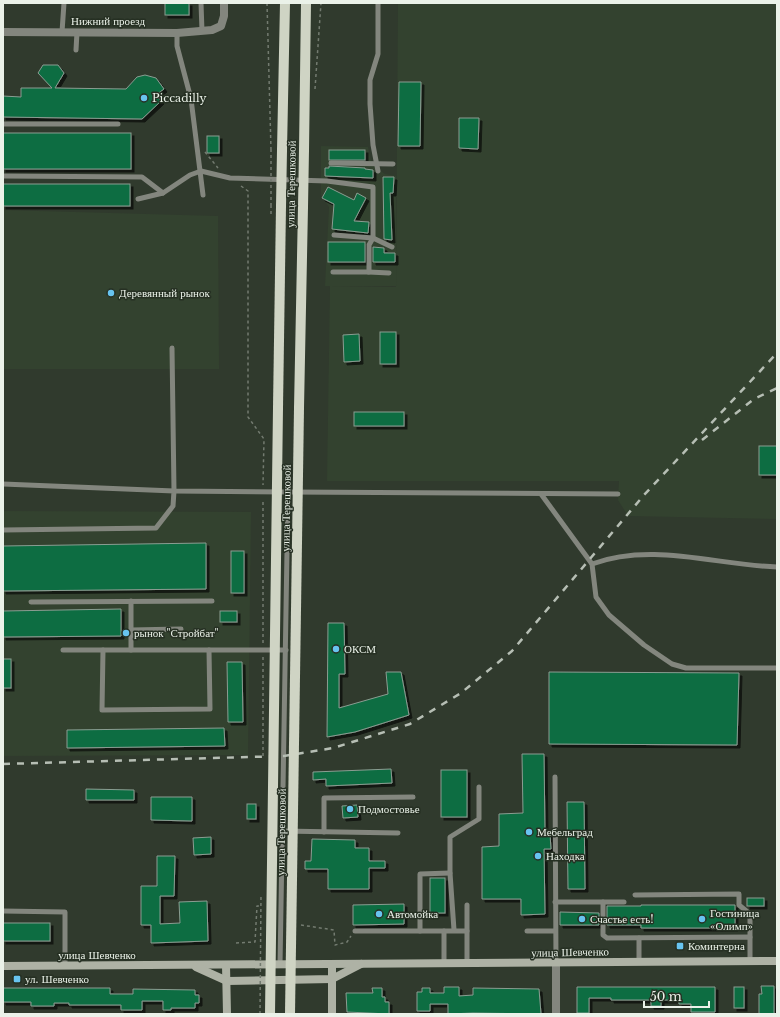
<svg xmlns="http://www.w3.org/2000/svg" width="780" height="1017" viewBox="0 0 780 1017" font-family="'Libre Baskerville',serif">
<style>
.built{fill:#33422f}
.building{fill:#0b6d42;stroke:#8b9d92;filter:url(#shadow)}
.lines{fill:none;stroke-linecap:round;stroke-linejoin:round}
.path{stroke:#737b70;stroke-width:1.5;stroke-dasharray:3 3;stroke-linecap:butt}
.service{stroke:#83867e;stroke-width:5}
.minor{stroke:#83867e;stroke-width:8}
.secondary{stroke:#aeb2a5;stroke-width:8}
.primary{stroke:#cfd4c4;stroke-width:10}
.rail{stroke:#b6beb4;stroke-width:2.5;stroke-dasharray:7 7;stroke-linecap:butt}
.path-bridge{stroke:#737b70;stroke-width:1.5;stroke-dasharray:3 3;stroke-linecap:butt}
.primary-bridge{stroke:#cfd4c4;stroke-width:10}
.poi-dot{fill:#68c4f0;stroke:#263023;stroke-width:1.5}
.labels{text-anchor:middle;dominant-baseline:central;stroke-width:3;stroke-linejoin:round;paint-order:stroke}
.street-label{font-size:11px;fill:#ebf2e9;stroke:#263023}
.poi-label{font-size:11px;fill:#ebf2e9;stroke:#263023;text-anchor:start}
</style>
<defs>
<filter id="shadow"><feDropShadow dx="3" dy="3" stdDeviation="0" flood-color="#0009"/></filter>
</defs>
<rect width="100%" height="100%" fill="#303a2d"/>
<g class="built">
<path d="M398 3H777V519L628 516 618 500 619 481H327L330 286 396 287Z"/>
<path d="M321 146 368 147 372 165 385 174 396 176V286H325L329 207 321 195Z"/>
<path d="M3 210 218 216 219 369H3Z"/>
<path d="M3 511 251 512 248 755 3 756Z"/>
</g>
<g class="building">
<rect x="165" y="3" width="24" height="12"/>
<path d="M43 65H58L64 73 55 88 126 89 137 77 145 75 156 78 164 89 156 95 161 101 142 119 3 117V96L21 97V88H52L38 73Z"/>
<path d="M399 82H421L420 146H398Z"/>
<path d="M459 118H479L478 149 459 148Z"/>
<rect x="3" y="133" width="128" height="36"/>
<rect x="207" y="136" width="12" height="17"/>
<rect x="329" y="150" width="36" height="10"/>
<path d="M329 166 365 168V169L373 170V178L325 176V168H329Z"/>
<path d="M383 177H394L393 193H390L392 240 384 239Z"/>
<rect x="3" y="184" width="127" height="22"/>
<path d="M328 187 354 200 357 193 366 198 354 221 369 222 368 233 332 229 334 204 322 198Z"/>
<rect x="328" y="242" width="37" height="20"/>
<path d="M373 247 384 248V253H395V262H373Z"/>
<rect x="380" y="332" width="16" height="32"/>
<path d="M359 334 360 361 344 362 343 335Z"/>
<rect x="354" y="412" width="50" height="14"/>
<rect x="759" y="446" width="18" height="29"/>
<path d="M206 543V589L3 591V546Z"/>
<rect x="231" y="551" width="13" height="42"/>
<path d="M121 609V636L3 637V611Z"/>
<rect x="220" y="611" width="17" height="11"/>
<path d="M328 623H344L345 674H339V708L388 694 386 672H401L409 715 355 732 327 737Z"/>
<rect x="3" y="659" width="8" height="29"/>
<path d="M227 662H242L243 722H228Z"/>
<path d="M549 672 739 673 737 745 549 744Z"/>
<path d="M224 728 225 746 67 748V730Z"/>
<path d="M522 754H544L545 834H550L551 849H544L545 914 521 915V899H482V847L499 846V814L523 813Z"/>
<path d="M391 769 392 783 326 786V779L313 780V772Z"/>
<rect x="441" y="770" width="26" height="47"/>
<path d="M86 789 134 790V800H86Z"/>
<path d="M151 797H192V821L151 820Z"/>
<path d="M567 802H584L585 889H568Z"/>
<rect x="247" y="804" width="9" height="15"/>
<path d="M357 805 358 817 343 818 342 806Z"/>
<path d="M211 837V854L194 855 193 838Z"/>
<path d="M312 839 355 840V848H369V861H385V868H369V889H328V869H305V861H311Z"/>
<path d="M157 856H175L174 896H160V924L180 923 179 902 207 901 208 941 151 943V925H141V886H157Z"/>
<rect x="430" y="878" width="15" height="35"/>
<rect x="747" y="898" width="17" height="8"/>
<path d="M404 904V924L353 925V905Z"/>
<path d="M641 905H735V928H641V925H607V906H641Z"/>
<path d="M560 912 599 913V925H560Z"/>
<rect x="3" y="923" width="47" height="18"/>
<path d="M761 986H774V1014H759V994H762Z"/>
<path d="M444 987H459V996L473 995V988L539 989 541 1014 473 1013 448 1014V1004H430V1011H417V992H422V988H430V993H444Z"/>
<path d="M577 987H715V1012H691V1004H679V1000H661V1006H651V1000H611V998H589V1013H577Z"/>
<rect x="734" y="987" width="10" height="21"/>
<path d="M3 988H110V994H133V989L195 990V995H199V1003H195V1008H171V1010H163V1001H142V1010H121V1005H69V1003H54V1006H31V1002H3Z"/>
<path d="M372 988H382V997H385V1002H389V1014L347 1012 346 993H373Z"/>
</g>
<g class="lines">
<g class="path">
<path d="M267 3 271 150"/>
<path d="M315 89 321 3"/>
<path d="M205 152 218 168"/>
<path d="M241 186 248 191V417L264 439 263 485"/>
<path d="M271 214V206"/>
<path d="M263 643V499"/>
<path d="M263 657V759"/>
<path d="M301 925 334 930 335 945 347 942 351 936"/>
<path d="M236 943 255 942 257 906H261"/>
</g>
<g class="service">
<path d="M201 3 202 31"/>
<path d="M62 32 64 3"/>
<path d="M177 33V46L191 99 203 195"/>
<path d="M76 50 77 32"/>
<path d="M3 124H118"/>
<path d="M331 163 393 164"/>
<path d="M378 171 373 145 370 104V80L378 54V3"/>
<path d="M3 176 142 177 163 193"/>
<path d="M138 199 163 193 190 175 201 171 230 178 327 181 373 187V238L369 245V272H333"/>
<path d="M334 235 373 238 392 247"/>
<path d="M369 272 389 273"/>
<path d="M172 348 174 491 288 492 280 965"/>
<path d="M3 484 174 491 173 506 156 528 3 530"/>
<path d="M288 492 618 494"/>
<path d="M541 494 592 564 596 597 609 615 644 645 672 664 686 668H777"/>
<path d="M592 564C652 542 716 565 777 567"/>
<path d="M131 601V650"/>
<path d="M31 602 212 601"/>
<path d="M131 630 181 629"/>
<path d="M63 650H286"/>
<path d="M103 650 102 710 210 709 209 650"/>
<path d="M555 777 556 963"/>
<path d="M282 831 398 833"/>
<path d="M324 832V798L413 797"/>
<path d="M450 873 420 874V931H467"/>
<path d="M635 895 739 894V905L750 914V937"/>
<path d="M555 902H624"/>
<path d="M603 902V935L607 938 750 937V961"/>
<path d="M3 911 65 912V966"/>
<path d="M454 930 450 873V837L479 819V787"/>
<path d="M355 931H420"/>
<path d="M444 931V963"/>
<path d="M527 931H555"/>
<path d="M639 962V938"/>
<path d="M467 964V905"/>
</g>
<g class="minor">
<path d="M3 32 177 33 212 30 221 26 224 16V3"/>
<path d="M556 963V1014"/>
</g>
<g class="secondary">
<path d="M226 965 227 1014"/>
<path d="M3 966 777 961"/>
<path d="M196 967 227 981 332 979 361 964"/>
<path d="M332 1014V964"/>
</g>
<g class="primary">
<path d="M282 150 285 3"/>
<path d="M304 150 306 3"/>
<path d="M278 408 281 206"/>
<path d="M299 408 303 207"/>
</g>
<g class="rail">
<path d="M702 440 754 399 777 388"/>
<path d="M3 764 284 756 333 748 410 724 461 693 512 651 644 495 777 353"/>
</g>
<g class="path-bridge">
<path d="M271 206V150"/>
<path d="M260 1014 261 894"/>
</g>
<g class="primary-bridge">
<path d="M281 206 282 150"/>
<path d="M303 207 304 150"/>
<path d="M270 1014 278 408"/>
<path d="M290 1014 299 408"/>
</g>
</g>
<g class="poi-dot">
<circle cx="144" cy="98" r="4"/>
<circle cx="111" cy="293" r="4"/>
<circle cx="126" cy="633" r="4"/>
<circle cx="336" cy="649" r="4"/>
<circle cx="350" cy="809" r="4"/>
<circle cx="529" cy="832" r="4"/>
<circle cx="538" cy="856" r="4"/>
<circle cx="379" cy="914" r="4"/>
<circle cx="582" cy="919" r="4"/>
<circle cx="702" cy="919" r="4"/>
<rect x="676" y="942" width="8" height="8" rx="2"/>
<rect x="13" y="975" width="8" height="8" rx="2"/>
</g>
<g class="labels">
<g class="street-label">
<text x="108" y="21">Нижний проезд</text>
<text transform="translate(291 184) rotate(-89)">улица Терешковой</text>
<text transform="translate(286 508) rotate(-89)">улица Терешковой</text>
<text transform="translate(281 832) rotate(-89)">улица Терешковой</text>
<text transform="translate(570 952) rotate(-1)">улица Шевченко</text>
<text x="97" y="955">улица Шевченко</text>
</g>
<g class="poi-label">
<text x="152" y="98">Piccadilly</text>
<text x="119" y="293">Деревянный рынок</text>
<text x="134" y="633">рынок "Стройбат"</text>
<text x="344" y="649">ОКСМ</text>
<text x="358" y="809">Подмостовье</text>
<text x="537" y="832">Мебельград</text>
<text x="546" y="856">Находка</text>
<text x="710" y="913">Гостиница<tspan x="710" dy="13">«Олимп»</tspan></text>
<text x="387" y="914">Автомойка</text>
<text x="590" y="919">Счастье есть!</text>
<text x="688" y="946">Коминтерна</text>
<text x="25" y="979">ул. Шевченко</text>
</g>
</g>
<rect width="780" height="1017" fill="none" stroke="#ebf2e9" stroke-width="8"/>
<path d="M644 1001v6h65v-6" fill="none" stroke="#ebf2e9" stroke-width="2"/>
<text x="650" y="1001" font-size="12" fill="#ebf2e9" stroke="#263023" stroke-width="3" paint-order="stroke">50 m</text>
</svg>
